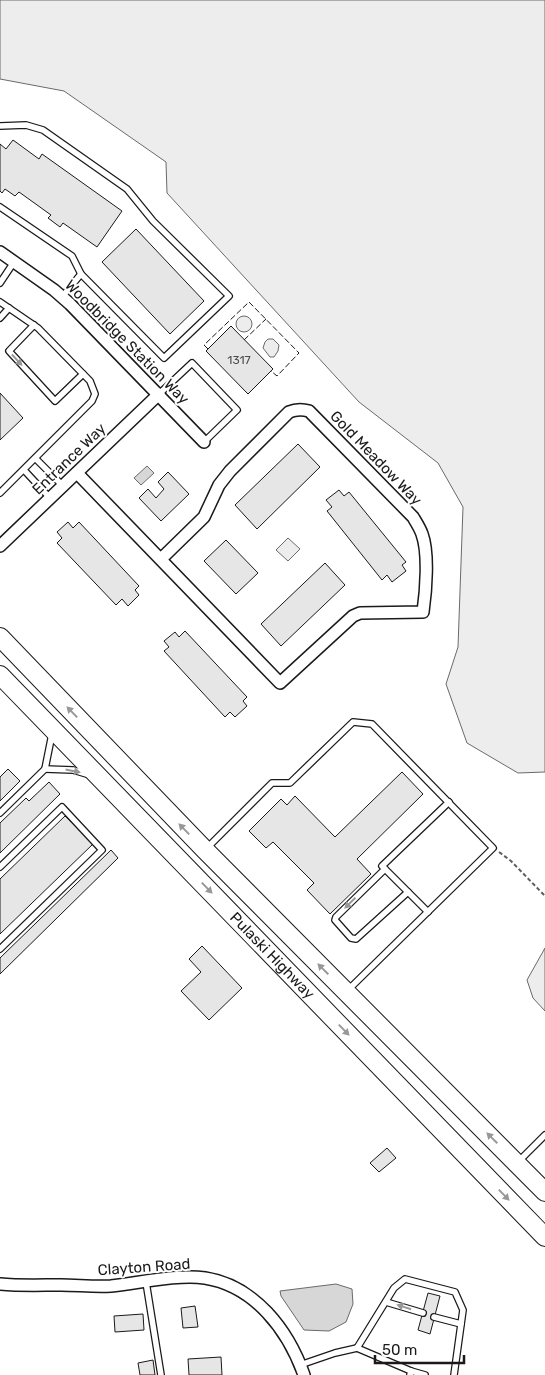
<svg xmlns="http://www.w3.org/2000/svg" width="545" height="1375" viewBox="0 0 545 1375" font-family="Rubik,sans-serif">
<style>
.built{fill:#ededed;stroke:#6a6a6a}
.water{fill:#d7d7d7;stroke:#6a6a6a}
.building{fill:#e6e6e6;stroke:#1a1a1a}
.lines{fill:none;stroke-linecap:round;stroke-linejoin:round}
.service-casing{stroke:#1a1a1a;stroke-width:8}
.minor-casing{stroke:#1a1a1a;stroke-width:14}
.trunk-casing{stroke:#1a1a1a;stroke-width:20}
.path{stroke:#5f5f5f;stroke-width:2;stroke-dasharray:4 2.5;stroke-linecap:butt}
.service{stroke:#fff;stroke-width:5.5}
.minor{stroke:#fff;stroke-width:11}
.trunk{stroke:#fff;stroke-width:18}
.fence{stroke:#1a1a1a;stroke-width:1;stroke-dasharray:6 2.5;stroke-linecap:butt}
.oneway{fill:#989898}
.labels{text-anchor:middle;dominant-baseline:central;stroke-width:4;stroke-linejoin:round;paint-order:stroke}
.number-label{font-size:12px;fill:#4d4d4d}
.street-label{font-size:15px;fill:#1a1a1a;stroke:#fff}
</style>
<rect width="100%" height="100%" fill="#fff"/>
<g class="built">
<path d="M0 0H545V772L518 773 467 743 446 684 458 647 463 507 438 463 359 402 167 193 166 162 64 91 0 79Z"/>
<circle cx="244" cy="324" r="8"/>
<path d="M268 339H273L279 345 278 351 274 357H270L263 348 265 342Z"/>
<path d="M288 538 300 549 288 561 276 550Z"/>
<path d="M545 948V1011L533 998 527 980Z"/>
</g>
<g class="water">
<path d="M147 466 154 473 141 485 134 478Z"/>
<path d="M336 1284 352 1289 353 1304 346 1322 329 1331 304 1330 281 1296 280 1291Z"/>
</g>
<g class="building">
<path d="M13 140 39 159 42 154 122 211 97 247 63 223 60 227 48 218 51 215 19 192 15 196 5 189 2 193 0 191V144L6 149Z"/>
<path d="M136 229 204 301 170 334 102 262Z"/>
<path d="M231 326 273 369 248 394 206 351Z"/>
<path d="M0 393 23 418 0 440Z"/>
<path d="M298 444 320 467 257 529 235 505Z"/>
<path d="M168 472 189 494 161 521 139 498 148 489 156 498 164 489 158 482Z"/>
<path d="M339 490 344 496 349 492 406 562 402 565 406 571 392 582 387 575 382 580 327 511 332 507 326 500Z"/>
<path d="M68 522 73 528 79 522 139 586 135 590 139 595 128 606 122 599 116 605 57 543 62 538 57 532Z"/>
<path d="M226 540 258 573 236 594 204 561Z"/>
<path d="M325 563 345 585 281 646 261 624Z"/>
<path d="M185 631 247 697 243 701 247 706 235 717 230 712 225 717 164 651 169 647 164 641 175 632 179 637Z"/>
<path d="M8 769 20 781 0 801V777Z"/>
<path d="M402 772 423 794 357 859 371 874 330 914 307 890 314 883 273 842 266 848 249 831 281 799 287 805 295 796 335 837Z"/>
<path d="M49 782 60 794 0 853V823L26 798 29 801Z"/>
<path d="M65 816 93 844 0 934V879Z"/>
<path d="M111 850 118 858 0 974V958Z"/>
<path d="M202 946 242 988 209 1020 181 991 201 972 189 959Z"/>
<path d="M387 1148 396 1158 379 1172 370 1163Z"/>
<path d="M428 1293 440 1296 430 1334 418 1330Z"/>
<path d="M195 1306 198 1327 183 1328 181 1308Z"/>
<path d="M143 1314 144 1330 115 1332 114 1316Z"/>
<path d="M221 1357 222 1375H189L188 1359Z"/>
<path d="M153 1360 155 1375H140L138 1363Z"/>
</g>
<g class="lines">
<g class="service-casing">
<g id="service">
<path d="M0 126 26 125 43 130 127 189 153 221 229 296 164 358 81 274 62 297"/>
<path d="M0 207 72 256 81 274"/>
<path d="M0 283 14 262"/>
<path d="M0 302 38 328 90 381 95 394 92 401 0 493"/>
<path d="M0 318 9 308"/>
<path d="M34 325 9 351 55 401 83 374"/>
<path d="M159 394 192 363 237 410 204 442"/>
<path d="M36 459 63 486"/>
<path d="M24 470 50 498"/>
<path d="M45 769 73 770 90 775"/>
<path d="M0 813 45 769 52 734"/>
<path d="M207 848 272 783H290L353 722 372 724 493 848 347 991"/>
<path d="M0 867 62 807 102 850 0 949"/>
<path d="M385 869 336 917 335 920 351 938 356 939 408 892"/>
<path d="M428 912 382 866 449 802"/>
<path d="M518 1162 545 1135"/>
<path d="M146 1282 161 1375"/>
<path d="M386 1302 423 1313"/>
<path d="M434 1317 461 1324"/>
<path d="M357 1348 394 1288 405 1279 455 1292 463 1310 454 1375"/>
<path d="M300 1365 335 1353 357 1348 411 1371"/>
<path d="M410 1375 411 1371 425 1375"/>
</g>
</g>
<g class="minor-casing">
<g id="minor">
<path d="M0 252 54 290 70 304 204 442"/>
<path d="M77 473 280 683 353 616 360 613 423 612C426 591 429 553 422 534 420 528 416 522 413 517L309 411C302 409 296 409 289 412L230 471 219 485 204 517 161 559"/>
<path d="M0 546 159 394"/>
<path d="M0 1284C20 1286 41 1285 61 1285 77 1285 94 1287 111 1286 139 1283 178 1274 205 1278 255 1286 288 1330 304 1375"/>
</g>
</g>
<g class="trunk-casing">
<g id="trunk">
<path d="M0 637 205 850 545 1192"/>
<path id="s1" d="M0 675 545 1237"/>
</g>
</g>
<path class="path" d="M499 852 511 861 545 896"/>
<use href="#service" class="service"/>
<use href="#minor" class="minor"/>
<use href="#trunk" class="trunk"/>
<g class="fence">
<path d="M244 340 266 319"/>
<path d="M208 349 204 345 249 302 299 353 277 376 271 371"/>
</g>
</g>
<defs><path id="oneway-solid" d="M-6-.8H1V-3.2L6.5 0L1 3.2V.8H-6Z" transform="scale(1.25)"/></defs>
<g class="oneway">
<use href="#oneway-solid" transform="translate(17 360) rotate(47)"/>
<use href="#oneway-solid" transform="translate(72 712) rotate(-134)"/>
<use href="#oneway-solid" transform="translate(73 771) rotate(11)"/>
<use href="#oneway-solid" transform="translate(184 829) rotate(-134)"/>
<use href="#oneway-solid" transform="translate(207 888) rotate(46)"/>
<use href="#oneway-solid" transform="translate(350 903) rotate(136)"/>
<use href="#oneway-solid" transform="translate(323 969) rotate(-135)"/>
<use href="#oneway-solid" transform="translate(344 1030) rotate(46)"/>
<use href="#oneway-solid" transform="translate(492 1138) rotate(-135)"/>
<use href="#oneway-solid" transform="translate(504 1195) rotate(46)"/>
<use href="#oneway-solid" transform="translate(404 1307) rotate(-162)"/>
</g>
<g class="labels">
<g class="number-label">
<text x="239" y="360">1317</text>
</g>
<g class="street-label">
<text transform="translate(127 342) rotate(45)">Woodbridge Station Way</text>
<text transform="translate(376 458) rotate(46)">Gold Meadow Way</text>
<text transform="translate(69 459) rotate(-44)">Entrance Way</text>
<text stroke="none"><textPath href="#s1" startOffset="391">Pulaski Highway</textPath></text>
<text transform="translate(144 1267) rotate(-4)">Clayton Road</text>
</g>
</g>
<path d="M375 1355v8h89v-8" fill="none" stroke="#1a1a1a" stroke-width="2.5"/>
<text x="382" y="1355" font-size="15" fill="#1a1a1a" stroke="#ffffff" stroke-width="4" paint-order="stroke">50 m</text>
</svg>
